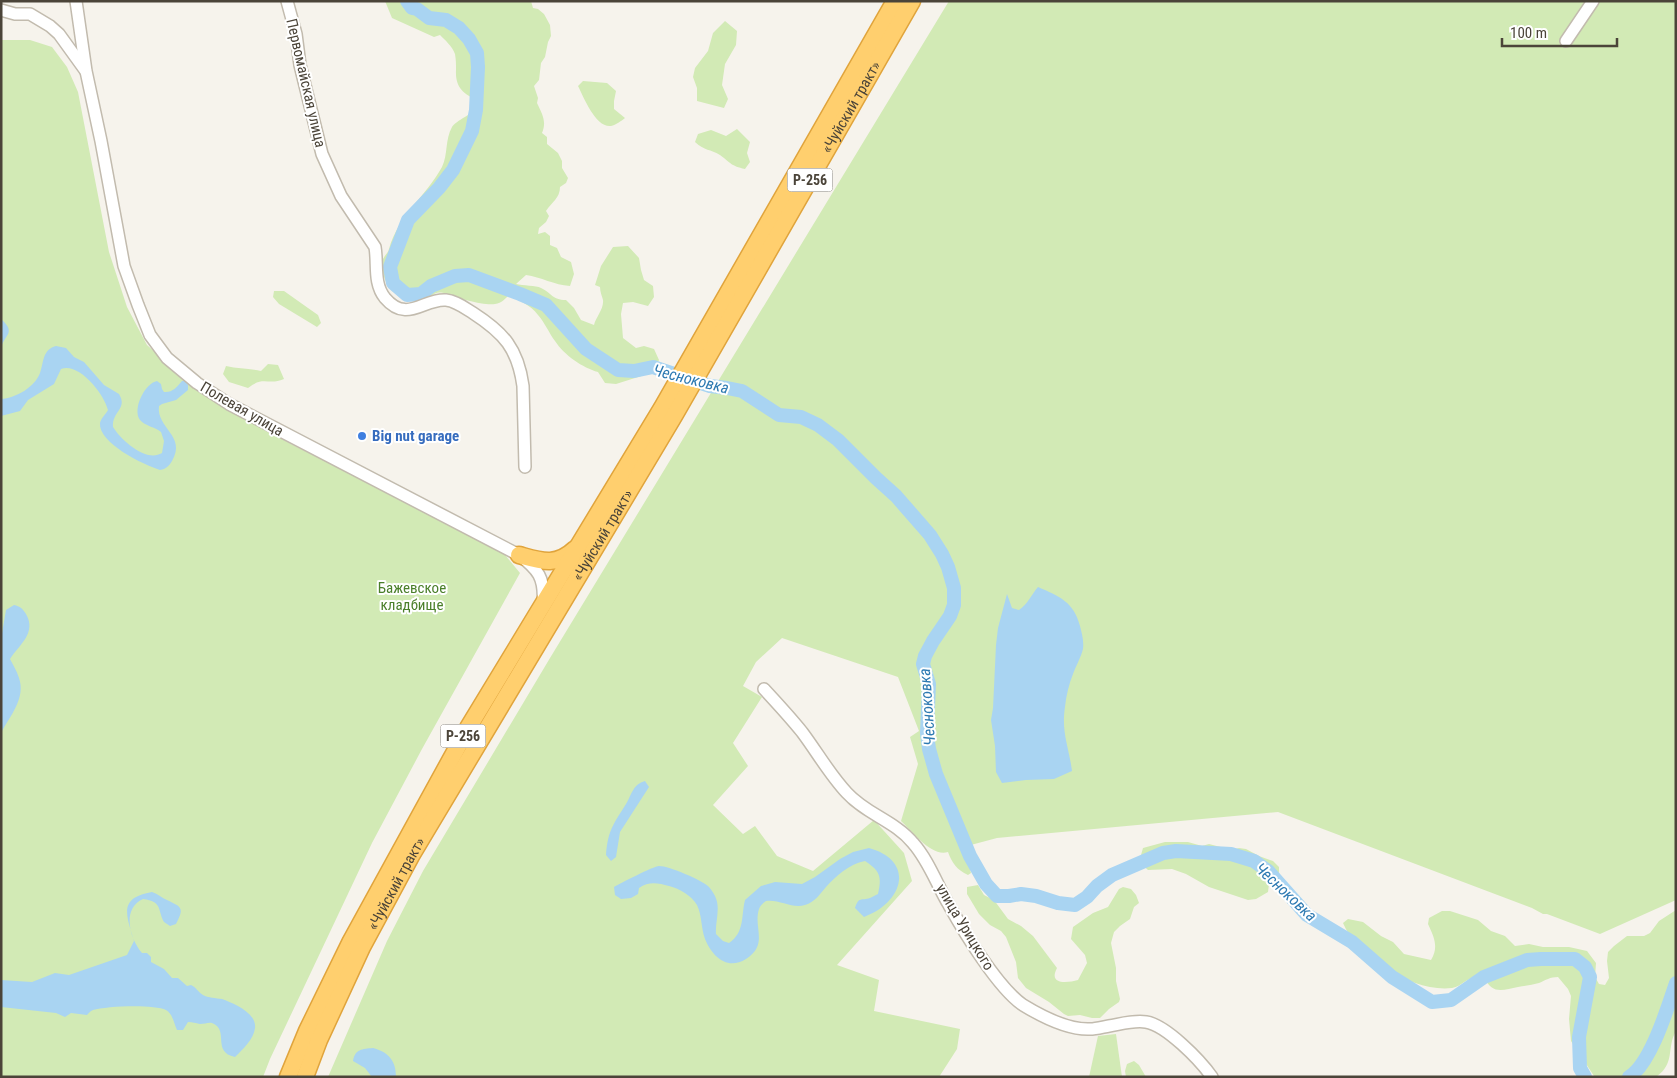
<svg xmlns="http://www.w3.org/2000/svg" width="1677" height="1078" viewBox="0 0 1677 1078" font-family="'Roboto Condensed',sans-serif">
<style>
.green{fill:#d2eab5}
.water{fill:#a9d4f2}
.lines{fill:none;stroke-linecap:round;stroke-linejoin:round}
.river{stroke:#a9d4f2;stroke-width:14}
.minor-casing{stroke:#c2bbae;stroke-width:14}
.highway-casing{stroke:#e0a43c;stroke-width:19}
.minor{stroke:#fff;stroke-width:11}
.highway{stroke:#ffcf6e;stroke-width:16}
.shop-dot{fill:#3f7fe0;stroke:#fff;stroke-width:2}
.labels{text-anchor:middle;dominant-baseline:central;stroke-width:4;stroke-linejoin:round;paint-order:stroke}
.shield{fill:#fff;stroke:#817c74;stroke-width:1}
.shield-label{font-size:14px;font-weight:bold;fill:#4b4439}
.street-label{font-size:15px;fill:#4b4439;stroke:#fff}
.shop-label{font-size:15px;font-weight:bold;fill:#366cbe;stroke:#fff;text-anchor:start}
.park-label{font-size:15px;fill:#4a7f2a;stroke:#fff}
.water-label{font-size:16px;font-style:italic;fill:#2e7ab2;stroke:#fff}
</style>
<rect width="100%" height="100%" fill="#f6f3ec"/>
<g class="green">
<path d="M385 1H531L533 8 538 9 544 14 550 25 551 36 548 42 545 57 541 63 539 80 534 86 538 98 537 103C542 114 547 121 542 133L547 137V144L558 153 562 161V168L568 178 566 183 560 187C560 198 552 202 546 211L549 216 546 222 539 228 538 234 545 232 550 236V245L557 248 561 257 571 262 574 274 570 286C554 285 541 277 526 275L516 284C523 286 536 285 541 288 552 293 552 300 566 300L574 308 581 320 594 325C596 317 604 309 603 300 602 296 600 292 600 287L595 285 601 266 613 247 628 246 639 258 641 270 644 280 653 286 654 297 648 306 633 302 623 303 621 314 623 338 636 348 644 346 654 349 659 360 654 372 616 384 605 383 598 372C583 368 564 355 555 341 549 333 545 323 538 315 530 304 520 302 510 294 505 299 502 303 495 304 485 306 457 298 447 294 433 289 433 298 423 300 411 303 393 296 387 284 384 278 380 266 383 259 385 255 388 253 389 249 398 216 426 196 442 167 448 155 445 139 452 127 455 122 475 110 481 110V102C466 95 455 90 456 70 456 64 456 60 455 54 452 46 445 40 440 35L434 37 392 18Z"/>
<path d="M949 1H1676V900L1600 934 1547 914H1543L1532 908 1278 812 997 838 967 846C971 856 968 864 971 873L968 875C957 870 952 863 948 852 931 857 913 832 901 821L918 764 910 737 919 731 898 677 782 638 756 662 743 686 762 697 733 743 748 766 713 805 743 834 755 826 777 856 813 871 874 820 904 853 912 881 837 965 879 980 874 1011 960 1029 957 1049 939 1077H328L387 941 423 871 550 658Z"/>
<path d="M725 21 737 31 736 45 725 64 722 85 728 99 724 108 697 101V88L693 77 695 68 708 51 713 33Z"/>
<path d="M1 40H30L52 47 67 67 78 92 109 252 127 307 147 345 196 389 243 418 293 445 501 550 520 573 422 749 372 843 270 1059 263 1077H1Z"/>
<path d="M583 81 607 83 616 91 614 101V109L625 118C621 121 616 125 611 126 596 128 584 98 578 86Z"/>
<path d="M737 129 750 142 747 153 750 162 745 169C731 166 731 163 720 155 710 149 705 151 695 142L698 134 711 130 726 136Z"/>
<path d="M274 291H284L308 308 318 315 321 323 317 327 279 304 273 297Z"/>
<path d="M268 364 278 365 284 379C268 386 264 375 248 388L229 382 223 374 226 366C238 369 249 368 261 371Z"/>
<path d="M1165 842H1188L1202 846 1209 844 1232 850 1239 848 1246 849 1259 856 1273 861 1279 867V874L1269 884 1268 892 1256 899 1248 900 1209 887 1186 874 1172 869 1148 870 1139 862 1143 848Z"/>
<path d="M978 885 984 895 994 900 1008 919 1021 926 1033 936 1057 968C1048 985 1067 983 1078 980L1087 963 1085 955 1071 939 1073 927 1093 913 1108 907 1119 889 1123 887 1131 889 1136 895 1139 903 1134 907 1130 919 1120 926 1114 932 1111 943 1116 968V981L1120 999 1119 1002 1109 1009 1100 1018H1092L1080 1015 1068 1016 1064 1014 1049 1002 1026 988 1018 978 1016 962 1006 937 1001 931 990 925 979 914 967 894V887Z"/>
<path d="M1676 910V1031C1666 1048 1676 1063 1656 1077L1594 1076 1571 1041 1569 1019 1571 996 1568 989 1558 977C1550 977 1546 980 1539 983 1532 985 1525 986 1518 987 1503 990 1492 995 1484 977 1468 974 1464 986 1452 988 1414 993 1357 957 1343 923L1348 919 1363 922 1381 936 1393 942 1404 954 1431 960C1439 947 1434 937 1428 924L1429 918 1442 911H1450L1478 920 1491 931 1505 936 1515 946 1529 944 1543 947H1569L1587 951 1596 963 1595 977 1599 984 1605 985 1609 978 1607 961 1608 952 1614 946 1627 936H1644L1650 933 1659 921Z"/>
<path d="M1116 1034 1122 1077H1089L1098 1036Z"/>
<path d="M1134 1061 1139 1065 1146 1077H1126L1125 1071 1127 1064Z"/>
</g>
<g class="water">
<path d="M1 319C17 333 4 335 1 348Z"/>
<path d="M56 346 66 348 74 357 84 362 104 385 119 394C128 409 112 411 113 427 121 440 146 463 162 453L164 441 161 432C155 427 145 426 140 420 132 409 145 383 157 381L161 384 162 389 164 392C172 393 177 387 182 381H185L188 385V390L176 400 162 404 159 406C156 428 187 436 172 461 169 466 166 469 160 470 144 465 98 443 100 423 101 418 106 414 108 410 104 394 79 362 61 369L54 384 28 400 20 411 1 416V399C16 398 35 387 40 373 44 362 42 350 56 346Z"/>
<path d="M1038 587C1059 596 1074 602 1080 626 1082 634 1084 641 1083 649 1081 657 1076 666 1073 674 1069 684 1066 696 1065 707 1061 732 1069 747 1072 771L1054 779 1026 780 1002 783 996 772 995 746 991 720 993 708 996 645 998 628 1007 594 1012 608 1019 610C1028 604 1031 595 1038 587Z"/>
<path d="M14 605C20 606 23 609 26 614 37 633 19 645 10 659 13 665 17 671 19 678 26 698 10 716 1 733V639L6 610Z"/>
<path d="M645 781 649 787 620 832 616 857 611 861 606 855C608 830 613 825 626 804 632 794 633 784 645 781Z"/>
<path d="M869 848C916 861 903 903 864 917L855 908C859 896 861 901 870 898 873 897 875 895 878 894 882 876 880 871 865 861 849 864 836 876 826 887 819 895 815 902 805 905 792 909 779 899 766 901 763 903 760 906 759 909 753 928 769 944 746 959 727 971 712 956 705 939 701 928 702 915 697 905 691 895 680 889 669 886 658 883 649 881 639 888L638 894 631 898 621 899 615 895 614 887C619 884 654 866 659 866 669 866 702 880 709 887 711 889 714 894 715 896 721 908 715 922 716 934L723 941 729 943C745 932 741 916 745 900L761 886 775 882 802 884 815 877 840 859 853 852Z"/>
<path d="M152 892C158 894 162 898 167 900 181 907 185 907 176 924L170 926 164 922C157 909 163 902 143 899 121 909 130 939 142 953H147L151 957V962L164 969 172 978H178L187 986 191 985C196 987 198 992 203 995 208 998 216 998 222 999 233 1003 257 1013 255 1028 254 1039 242 1050 235 1057 211 1052 230 1030 212 1023 208 1022 205 1024 200 1024 195 1023 193 1022 188 1022L183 1030H177C174 1024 173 1014 166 1010 154 1004 106 1006 93 1010 90 1011 89 1013 87 1015L71 1013 65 1017 56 1013 1 1007V980L32 982 55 973 69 975 127 955 134 941C127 916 117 898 152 892Z"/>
<path d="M373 1048C388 1052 396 1060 396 1077H372L365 1068 353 1061C355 1049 362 1049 373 1048Z"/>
</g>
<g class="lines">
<g class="river">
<path d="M407 1 412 8 417 9 429 18 446 20 459 28 469 39 477 53 478 67 476 110 472 131 453 170 439 188 408 220 390 267 393 283 407 295 421 294 431 286 455 276 469 275 520 294 546 305 586 349 618 370 634 371 653 367 710 386 727 388 742 391 779 415 801 417 818 425 838 440 876 478 896 496 930 535 942 554 948 567 954 588V605L950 616 933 641 925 656 923 664 929 684 927 733 929 749 936 774 970 856 986 884 997 896H1009L1021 894 1036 896 1058 903 1075 905 1087 897 1097 886 1112 875 1163 853 1176 851 1231 854 1254 861 1268 871 1307 915 1352 942 1392 977 1432 1002 1451 1000 1484 977 1527 960 1541 959H1575L1585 967 1590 977 1579 1037 1580 1068 1585 1077"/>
<path d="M1629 1077C1651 1064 1668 1006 1676 983"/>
</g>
<g class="minor-casing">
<g id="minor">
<path d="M76 1 86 71 101 141 124 266 138 305 150 335 167 358 197 383 229 404 519 555C538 569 545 578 543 603"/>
<path d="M287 1 296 34 300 65 322 154 341 196 375 247C378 264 373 283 385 298 407 324 424 298 446 300 456 301 465 308 473 313 504 333 518 349 523 386L525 467"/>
<path d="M1 10 15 14H30L50 26 59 34 85 70"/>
<path d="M1566 41 1593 1"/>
<path d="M764 689C777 703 790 717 802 732 817 752 830 775 847 793 866 814 895 821 913 843 929 861 937 885 949 905 964 932 998 988 1023 1005 1041 1016 1068 1030 1090 1029 1096 1029 1103 1027 1109 1026 1121 1024 1134 1020 1146 1022 1166 1025 1200 1060 1212 1077"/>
</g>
</g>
<g class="highway-casing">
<g id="highway">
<path d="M519 555C541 561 556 567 575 549"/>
<path d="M288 1077 307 1031 351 941 468 728 662 408 895 1"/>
<path id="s1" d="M305 1077 319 1040 362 947 411 856 674 416 912 1"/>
</g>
</g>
<use href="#minor" class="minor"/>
<use href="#highway" class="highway"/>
</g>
<circle class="shop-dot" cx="362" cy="436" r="5"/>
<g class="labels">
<g class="shield">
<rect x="787.5" y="168.5" width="45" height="23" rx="4"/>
<rect x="440.5" y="724.5" width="45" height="23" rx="4"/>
</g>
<g class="shield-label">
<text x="810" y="180">Р-256</text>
<text x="463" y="736">Р-256</text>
</g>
<g class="street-label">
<text transform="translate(306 83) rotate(77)">Первомайская улица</text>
<text stroke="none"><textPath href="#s1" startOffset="1114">«Чуйский тракт»</textPath></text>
<text transform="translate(242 409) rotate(30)">Полевая улица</text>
<text stroke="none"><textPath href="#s1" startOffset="619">«Чуйский тракт»</textPath></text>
<text stroke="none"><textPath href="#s1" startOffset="214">«Чуйский тракт»</textPath></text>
<text transform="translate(965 927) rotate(59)">улица Урицкого</text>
</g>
<g class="shop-label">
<text x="372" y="436">Big nut garage</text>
</g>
<g class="park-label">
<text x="412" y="588">Бажевское<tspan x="412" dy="17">кладбище</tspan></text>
</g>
<g class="water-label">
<text transform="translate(691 379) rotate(14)">Чесноковка</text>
<text transform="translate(927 707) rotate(-94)">Чесноковка</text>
<text transform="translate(1286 892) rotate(43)">Чесноковка</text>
</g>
</g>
<rect width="1677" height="1078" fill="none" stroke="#4b4439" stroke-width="5"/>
<path d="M1502 38v8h115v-8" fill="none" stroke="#4b4439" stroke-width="2.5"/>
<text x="1510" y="38" font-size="15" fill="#4b4439" stroke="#ffffff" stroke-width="4" paint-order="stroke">100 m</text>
</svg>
